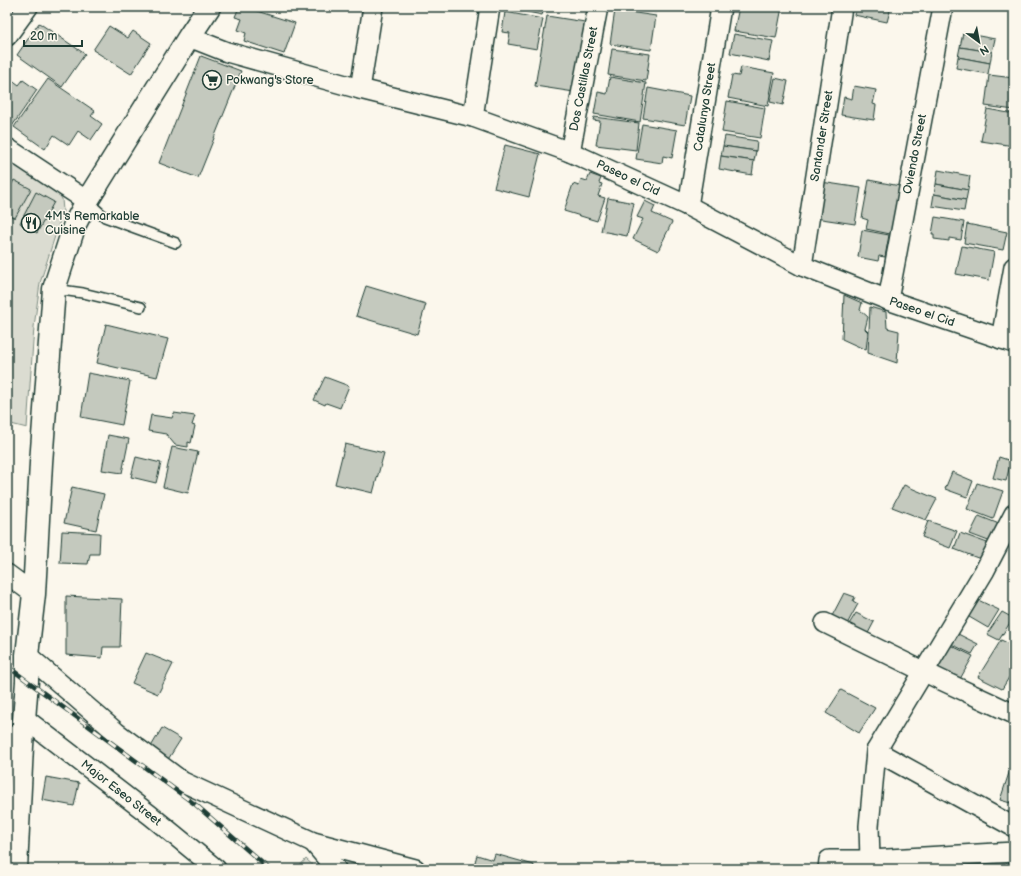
<svg xmlns="http://www.w3.org/2000/svg" width="1021" height="876" viewBox="0 0 1021 876" font-family="'Balsamiq Sans',sans-serif">
<style>
.green{fill:#dbdcd1;stroke:#7d8c82}
.building{fill:#c4c9be;stroke:#1f3d34}
.lines{fill:none;stroke-linecap:round;stroke-linejoin:round}
.lane-casing{stroke:#1f3d34;stroke-width:12}
.street-casing{stroke:#1f3d34;stroke-width:22}
.secondary-casing{stroke:#1f3d34;stroke-width:25}
.lane{stroke:#fbf7ec;stroke-width:9}
.street{stroke:#fbf7ec;stroke-width:19}
.secondary{stroke:#fbf7ec;stroke-width:22}
.rail-casing{stroke:#1f3d34;stroke-width:4.5}
.rail{stroke:#fbf7ec;stroke-width:3;stroke-dasharray:9;stroke-linecap:butt}
.labels{text-anchor:middle;dominant-baseline:central;stroke-width:3;stroke-linejoin:round;paint-order:stroke}
.street-label{font-size:12px;fill:#1f3d34;stroke:#fbf7ec}
.poi-label{font-size:12px;fill:#1f3d34;stroke:#fbf7ec;text-anchor:start}
</style>
<rect width="100%" height="100%" fill="#fbf7ec"/>
<filter id="ink" filterUnits="userSpaceOnUse"><feTurbulence type="fractalNoise" baseFrequency=".025" numOctaves="2"/><feDisplacementMap in="SourceGraphic" scale="8" xChannelSelector="R" yChannelSelector="G"/><feConvolveMatrix kernelMatrix="1 2 1 2 8 2 1 2 1" color-interpolation-filters="sRGB"/></filter>
<g filter="url(#ink)">
<g class="green">
<path d="M7 157 57 191 62 199 63 211 40 283 34 327 27 428 7 423Z"/>
<path d="M306 859 317 869H297Z"/>
</g>
<g class="building">
<path d="M239 7H244L295 23 284 54 244 41 246 33 238 30 242 19 235 17Z"/>
<path d="M519 7H548L547 10 544 9 542 15 518 10Z"/>
<path d="M621 7H657L656 12Z"/>
<path d="M739 7H782L776 38 734 31Z"/>
<path d="M856 7H891L887 22 854 15Z"/>
<path d="M615 10 656 16 651 50 610 44Z"/>
<path d="M505 12 543 19 537 49 508 44 510 33 502 32Z"/>
<path d="M547 16 585 22 574 92 535 86Z"/>
<path d="M39 23 85 54 62 87 17 55Z"/>
<path d="M109 26 128 38 133 31 151 43 131 74 93 50Z"/>
<path d="M963 33 995 39 992 52 960 47Z"/>
<path d="M734 34 773 41 769 61 730 53Z"/>
<path d="M960 47 992 52 990 63 958 57Z"/>
<path d="M612 49 650 54 646 81 608 75Z"/>
<path d="M201 56 241 71 198 178 159 163Z"/>
<path d="M958 57 990 63 988 74 956 68Z"/>
<path d="M741 67 774 73 768 106 728 98 732 75 739 76Z"/>
<path d="M989 75 1014 78V110L985 106Z"/>
<path d="M7 76 19 85 23 80 37 90 10 129 7 127Z"/>
<path d="M610 77 646 83 640 122 594 114 598 92 607 94Z"/>
<path d="M775 78 788 81 783 105 770 102Z"/>
<path d="M48 79 95 111 91 116 102 124 91 140 78 131 69 145 54 135 45 149 14 127Z"/>
<path d="M854 86 876 90 873 104 876 105 874 120 841 115 844 97 852 99Z"/>
<path d="M648 88 690 96 685 125 643 118Z"/>
<path d="M727 101 765 108 760 138 722 132Z"/>
<path d="M987 109 1014 114V146L981 141Z"/>
<path d="M594 117 639 123 636 150 596 145 600 121 593 120Z"/>
<path d="M642 124 677 130 672 158 663 156 662 163 636 159Z"/>
<path d="M725 136 757 141 756 151 723 146Z"/>
<path d="M505 145 540 154 529 197 494 188Z"/>
<path d="M723 146 756 151 754 161 721 156Z"/>
<path d="M721 156 754 161 752 175 719 169Z"/>
<path d="M938 170 970 176 968 190 936 184Z"/>
<path d="M590 174 601 178 599 183 602 184 598 196 605 198 597 221 564 211 573 184 579 186 581 179 587 181Z"/>
<path d="M14 180 31 189 15 218 7 214V193Z"/>
<path d="M869 180 905 187 895 235 866 229 868 220 862 218Z"/>
<path d="M821 182 861 188 855 224 815 218Z"/>
<path d="M936 184 968 190 966 200 934 194Z"/>
<path d="M36 192 54 202 37 233 20 223Z"/>
<path d="M934 194 966 200 964 211 932 206Z"/>
<path d="M608 198 634 203 627 236 601 231Z"/>
<path d="M645 201 655 206 652 213 672 222 658 251 633 239 643 219 637 217Z"/>
<path d="M935 217 964 222 961 240 949 238V241L934 239V234H932Z"/>
<path d="M967 224 1007 232 1003 250 964 243Z"/>
<path d="M862 230 889 235 885 257 879 256 878 261 858 257Z"/>
<path d="M962 246 994 252 989 280 956 274Z"/>
<path d="M366 286 426 304 417 334 356 316Z"/>
<path d="M844 295 862 303 860 310 868 317 865 329 868 332 866 350 842 339Z"/>
<path d="M870 307 886 312 887 328 899 331 897 363 868 353Z"/>
<path d="M106 324 168 339 157 377 97 363Z"/>
<path d="M88 373 130 381 122 425 81 417Z"/>
<path d="M325 377 349 386 340 408 326 403 325 405 314 400Z"/>
<path d="M174 413 195 416 192 425 195 426 191 443 188 442V447L175 445 166 434 148 431 151 415 172 418Z"/>
<path d="M108 435 129 439 122 473 102 470Z"/>
<path d="M345 444 384 453 373 493 335 484Z"/>
<path d="M172 447 198 452 188 493 163 487Z"/>
<path d="M136 457 161 463 156 483 131 477Z"/>
<path d="M999 457 1011 461 1006 481 993 478Z"/>
<path d="M952 472 973 481 967 497 945 489Z"/>
<path d="M977 483 1003 491 993 519 967 509Z"/>
<path d="M904 485 937 499 926 520 892 507Z"/>
<path d="M72 487 104 494 96 530 64 523Z"/>
<path d="M979 516 999 524 991 542 970 534Z"/>
<path d="M928 521 957 531 950 548 922 537Z"/>
<path d="M62 531 100 533 99 554H90L88 564 60 563Z"/>
<path d="M960 533 990 544 983 560 954 549Z"/>
<path d="M844 593 855 597 853 601 858 604 847 624 832 616Z"/>
<path d="M66 596 122 599 120 647H103L102 658 66 655Z"/>
<path d="M974 598 999 610 988 628 964 614Z"/>
<path d="M1002 612 1013 618 999 640 987 634Z"/>
<path d="M856 613 874 622 865 639 846 629Z"/>
<path d="M956 633 978 644 972 654 949 643Z"/>
<path d="M1001 640 1014 646V669L1002 689 978 677Z"/>
<path d="M950 645 973 656 960 679 937 667Z"/>
<path d="M146 653 173 664 158 694 132 683Z"/>
<path d="M841 690 875 708 859 733 826 713Z"/>
<path d="M162 728 181 739 167 761 149 750Z"/>
<path d="M1011 767 1014 768V804L1000 800Z"/>
<path d="M46 777 79 783 74 806 42 800Z"/>
<path d="M495 854 534 865 533 869H473L477 855 493 860Z"/>
<path d="M363 861 380 869H359Z"/>
</g>
<g class="lines">
<g class="lane-casing">
<g id="lane">
<path d="M87 201 105 217 176 243"/>
<path d="M54 289 83 293 141 307"/>
</g>
</g>
<g class="street-casing">
<g id="street">
<path d="M7 36 28 7"/>
<path d="M189 37 227 52 360 89 473 117 570 152 688 206 802 266 888 300 1014 343"/>
<path d="M360 89 373 7"/>
<path d="M473 117 490 7"/>
<path d="M7 148 87 201"/>
<path d="M570 152 598 7"/>
<path d="M688 206 721 7"/>
<path d="M802 266 842 7"/>
<path d="M888 300 943 7"/>
<path d="M1001 339 1014 267"/>
<path d="M7 574 34 594"/>
<path d="M825 623 941 680 1014 714"/>
<path d="M27 655 116 732 183 782 313 842 415 869"/>
<path d="M24 718 150 815 216 869"/>
<path d="M7 735 22 746"/>
<path d="M876 751 1014 827"/>
<path d="M313 842 336 869"/>
<path d="M828 869 829 860H870L1014 852"/>
<path d="M870 869V860L869 826 876 751 985 570 1014 514"/>
</g>
</g>
<g class="secondary-casing">
<path id="secondary" d="M16 869 22 746 27 681V655L34 594 41 463 54 289 75 224 87 201 189 37 209 7"/>
</g>
<use href="#lane" class="lane"/>
<use href="#street" class="street"/>
<use href="#secondary" class="secondary"/>
<g class="rail-casing">
<path id="rail" d="M7 666 196 805 269 869"/>
</g>
<use href="#rail" class="rail"/>
</g>
</g>
<defs>
<g id="supermarket-ring" transform="scale(1)"><circle r="9.5" fill="#fbf7ec" stroke="#1f3d34" stroke-width="1.5"/><path d="M-6-5.5h2.5l.6 2H6L4.5 2H-2.5L-4.4-4H-6ZM-1.5 3.2a1.3 1.3 0 1 0 .1 0ZM3 3.2a1.3 1.3 0 1 0 .1 0Z" fill="#1f3d34"/></g>
<g id="restaurant-ring" transform="scale(1)"><circle r="9.5" fill="#fbf7ec" stroke="#1f3d34" stroke-width="1.5"/><path d="M-5-6h1v4h1v-4h1v4h1v-4h1v5L-1.5 .5V6h-2V.5L-5-1ZM5-6V6H3V1.5H1.5Q1.5-4 5-6Z" fill="#1f3d34"/></g>
</defs>
<g fill-rule="evenodd">
<use href="#supermarket-ring" x="212" y="80"/>
<use href="#restaurant-ring" x="31" y="223"/>
</g>
<g class="labels">
<g class="street-label">
<text transform="translate(584 79) rotate(-79)">Dos Castillas Street</text>
<text transform="translate(705 107) rotate(-81)">Catalunya Street</text>
<text transform="translate(822 136) rotate(-81)">Santander Street</text>
<text transform="translate(915 154) rotate(-79)">Oviendo Street</text>
<text transform="translate(628 178) rotate(25)">Paseo el Cid</text>
<text transform="translate(922 312) rotate(19)">Paseo el Cid</text>
<text transform="translate(121 793) rotate(38)">Major Eseo Street</text>
</g>
<g class="poi-label">
<text x="226" y="80">Pokwang's Store</text>
<text x="45" y="216">4M's Remarkable<tspan x="45" dy="14">Cuisine</tspan></text>
</g>
</g>
<rect width="1021" height="876" fill="none" stroke="#fbf7ec" stroke-width="24"/>
<rect x="12" y="12" width="997" height="852" fill="none" stroke="#1f3d34" stroke-width="1.5" filter="url(#ink)"/>
<g transform="translate(979 42) rotate(148)" stroke="#fbf7ec" stroke-width="3" paint-order="stroke">
<path d="M0-3L7 15L0 10L-7 15Z" fill="#1f3d34"/>
<text y="-6" font-size="11" font-weight="bold" text-anchor="middle" fill="#1f3d34">N</text>
</g>
<path d="M24 40v6h58v-6" fill="none" stroke="#1f3d34" stroke-width="2"/>
<text x="30" y="40" font-size="12" fill="#1f3d34" stroke="#fbf7ec" stroke-width="3" paint-order="stroke">20 m</text>
</svg>
